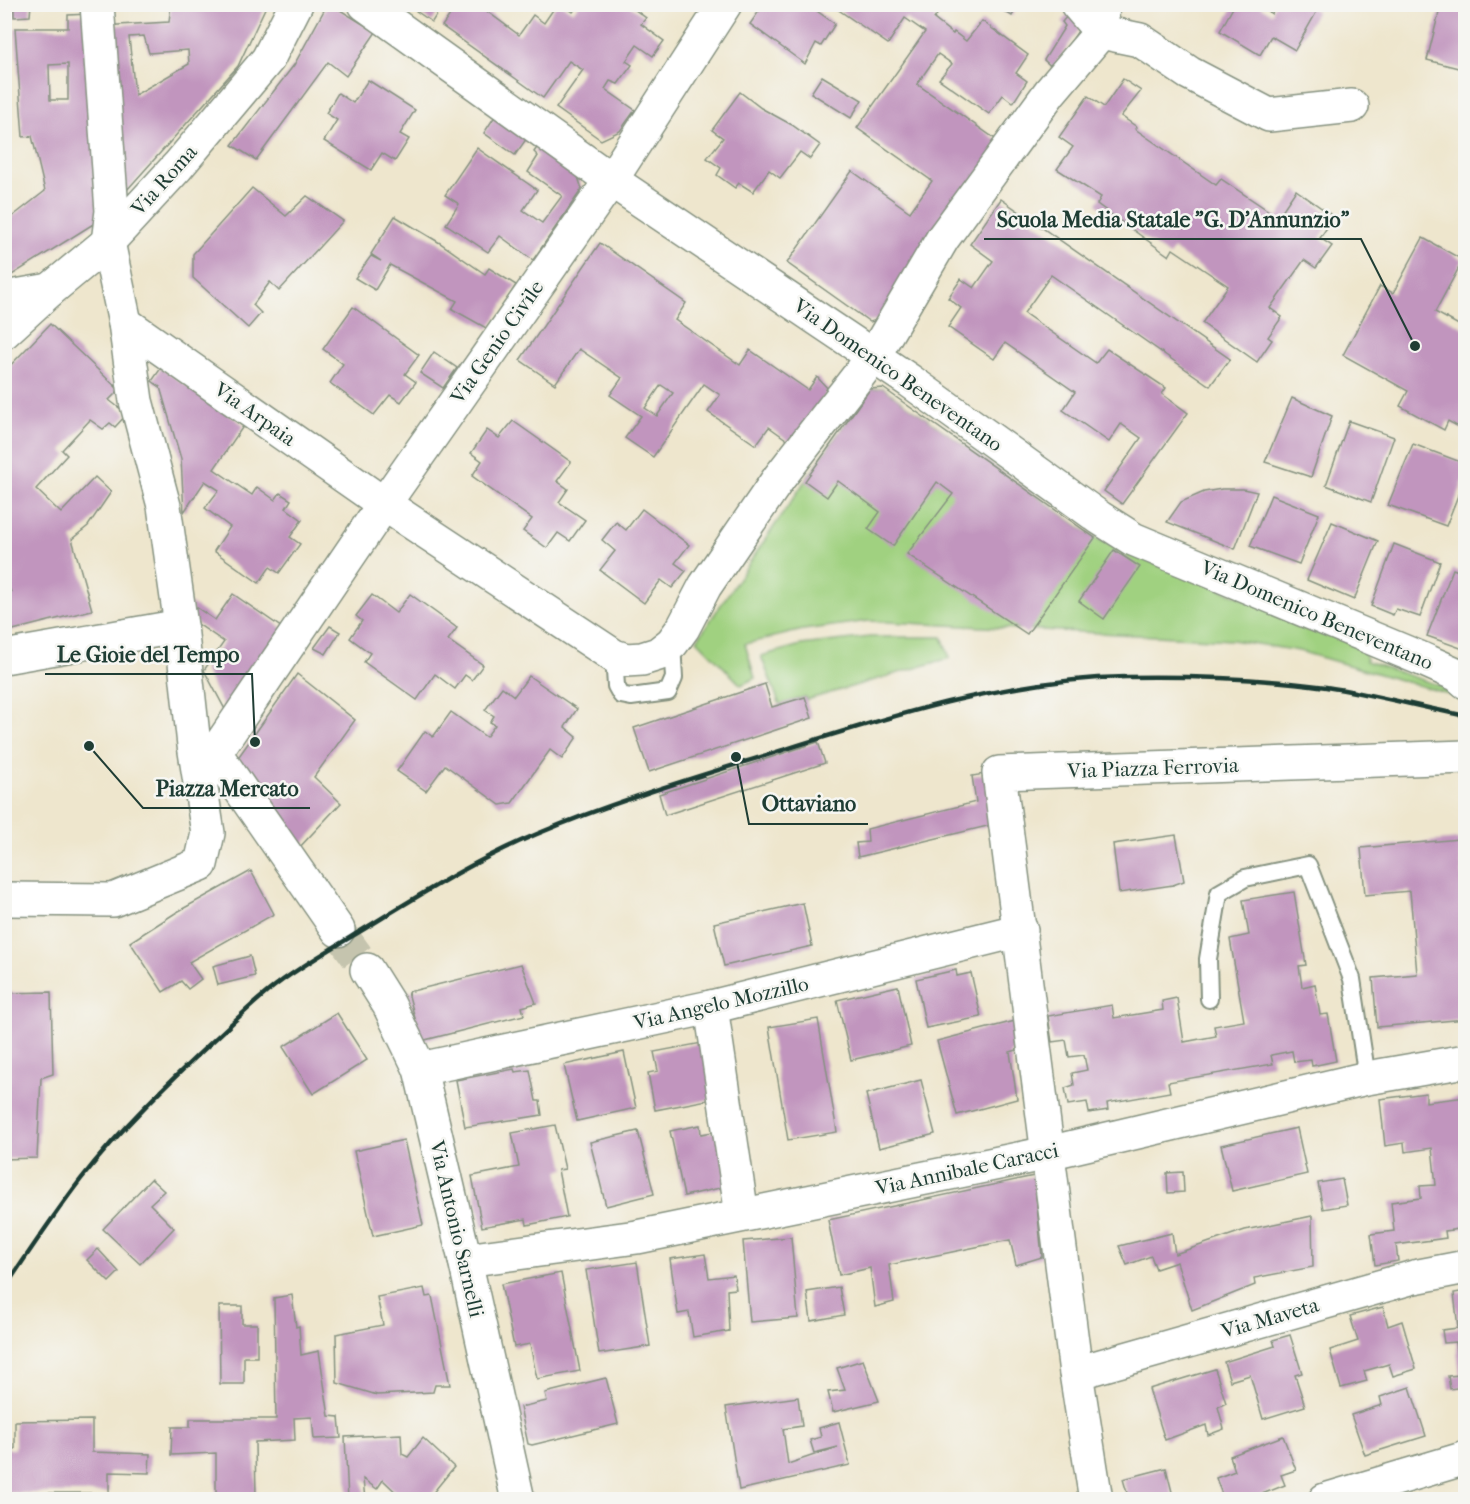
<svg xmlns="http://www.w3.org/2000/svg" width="1470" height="1504" viewBox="0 0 1470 1504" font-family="'IM FELL French Canon',serif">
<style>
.green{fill:#a0d180;stroke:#60875a;stroke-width:1.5}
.building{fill:#c195be;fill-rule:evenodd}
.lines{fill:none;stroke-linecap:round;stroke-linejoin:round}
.street-tunnel{stroke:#c5c4ae;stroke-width:33;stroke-dasharray:33 16;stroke-linecap:butt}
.lane-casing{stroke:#869280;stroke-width:20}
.street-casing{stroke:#869280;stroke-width:36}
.secondary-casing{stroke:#869280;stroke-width:36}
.lane{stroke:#fff;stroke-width:16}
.street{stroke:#fff;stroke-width:33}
.secondary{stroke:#fff;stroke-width:33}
.rail{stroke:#1f3d34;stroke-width:4.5}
.labels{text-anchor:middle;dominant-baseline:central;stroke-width:5;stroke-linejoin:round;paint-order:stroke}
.street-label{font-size:21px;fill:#1f3d34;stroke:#f6f6f2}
.leader{fill:none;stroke:#1f3d34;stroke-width:2}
.callout-dot{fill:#1f3d34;stroke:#f6f6f2;stroke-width:2}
.callout-label{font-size:22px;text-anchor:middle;font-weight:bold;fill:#1f3d34;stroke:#f6f6f2;stroke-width:5;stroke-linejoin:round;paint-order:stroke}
</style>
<rect width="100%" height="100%" fill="#f6f6f2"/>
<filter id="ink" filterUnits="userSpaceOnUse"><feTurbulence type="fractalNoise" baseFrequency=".0167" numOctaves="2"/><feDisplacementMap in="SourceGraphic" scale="12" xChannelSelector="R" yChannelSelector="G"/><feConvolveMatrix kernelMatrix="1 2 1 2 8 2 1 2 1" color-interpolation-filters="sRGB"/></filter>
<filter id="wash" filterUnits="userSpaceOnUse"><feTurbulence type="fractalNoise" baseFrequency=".008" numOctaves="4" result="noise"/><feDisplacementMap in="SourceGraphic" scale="24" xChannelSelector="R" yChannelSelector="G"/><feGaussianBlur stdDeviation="1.35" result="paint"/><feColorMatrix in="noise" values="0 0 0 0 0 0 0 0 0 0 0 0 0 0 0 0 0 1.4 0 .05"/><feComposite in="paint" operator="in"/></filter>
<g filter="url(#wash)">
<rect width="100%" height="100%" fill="#eee6cd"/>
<g class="green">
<path d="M883 388 1095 538 1365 648 1366 661 1452 690 1459 697 1299 651 1232 640 869 621 803 630 745 644 755 678 741 685 697 640 805 481 870 389Z"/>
<path d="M870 637H942L950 658 806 700 805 697 780 705 761 656 801 645Z"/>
</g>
<g id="blocks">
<g class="building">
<path d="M14 4H31L30 16 14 17Z"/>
<path d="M171 4H267L238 66 118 200 101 26 169 22ZM144 36 149 53 188 50 189 64 135 95 129 37Z"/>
<path d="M406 4H443L432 22Z"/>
<path d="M458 4H477L519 35 533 15 544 23 557 4H561L573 12 579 4H627L646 18 641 24 664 41 653 56 637 45 626 61 632 65 618 84 610 81 605 89 635 110 620 131 601 140 556 108 583 70 569 61 543 98 442 26Z"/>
<path d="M764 4H807L835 24 821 46 816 43 805 64 750 24Z"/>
<path d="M830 4H944L934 19 953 34 954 32 966 41 982 21 1028 55 1016 73 1027 81 1013 103 1003 95 989 114 939 79 952 64 938 54 917 84 1001 143 877 320 870 322 787 263 852 171 910 212 932 181 857 128 925 32 905 18 888 44Z"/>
<path d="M1235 4H1256L1272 14 1275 4H1305L1317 11 1295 50 1271 36 1260 55 1220 31Z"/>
<path d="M1441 4H1466V70L1427 60Z"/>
<path d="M327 5H332L376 32 346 76 328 62 256 160 232 145 294 65Z"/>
<path d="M993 5H1018L1012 16Z"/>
<path d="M1071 11 1080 28 1053 68 1044 60 1065 26 1062 22Z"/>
<path d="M89 14 106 216 4 280V223L45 191 32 136 23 137 15 28H68V15ZM68 64V100H50L49 65Z"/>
<path d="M822 76 862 100 851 118 811 93Z"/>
<path d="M1123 79 1141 91 1121 116 1137 127 1135 129 1216 185 1221 179 1278 217 1296 190 1334 217 1320 238 1332 246 1316 268 1304 260 1270 308 1282 317 1268 337 1272 340 1257 362 1202 323 1228 286 1173 249 1169 256 1097 204 1101 197 1057 169 1073 147 1059 137 1088 96 1104 107Z"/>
<path d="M368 80 415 110 400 134 409 139 395 161 382 153 371 170 324 141 337 120 326 113 338 93 353 103Z"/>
<path d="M740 92 761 108 792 125 820 145 810 159 800 152 780 178 769 170 753 192 739 183 735 188 717 175 721 168 707 158 723 138 712 130Z"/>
<path d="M495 116 527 138 515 155 484 133Z"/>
<path d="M538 146 576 171 582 189 533 260 500 236 488 252 446 224 459 204 445 195 477 148 537 190 523 210 542 223 562 196 528 172 538 156 534 152Z"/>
<path d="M252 188 286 216 307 196 343 221 279 291 270 282 253 305 261 313 248 328 193 278V254Z"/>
<path d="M1001 199 1230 359 1210 386 1051 275 1024 313 1096 363 1107 349 1166 388 1162 394 1188 413 1122 504 1104 491 1141 438 1121 424 1109 442 1063 410 1075 392 1005 343 994 359 948 327 961 308 948 298 961 279 974 288 993 261 970 244Z"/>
<path d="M395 216 440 243 485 274 489 268 516 285 488 329 452 309 457 301 390 265 375 290 355 278 371 256 381 261 371 254Z"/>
<path d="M1423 238 1463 260 1435 312 1466 329V431L1448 421 1444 430 1400 406 1408 391 1343 355 1380 286 1393 293Z"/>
<path d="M600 243 686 303 675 320 740 365 750 350 808 390 817 377 829 390 793 444 769 427 756 445 708 412 720 395 704 384 653 457 625 438 641 416 610 395 622 378 579 349 555 384 520 360ZM661 385 673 393 657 416 645 408Z"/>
<path d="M353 307 419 355 405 374 416 382 401 402 390 395 374 415 330 383 343 364 323 349Z"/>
<path d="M50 324 119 390 109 400 127 414 115 427 110 423 103 429 90 420 62 450 67 455 36 489 61 513 95 477 111 492 88 526 72 539 92 610 5 632V593L11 592 4 577V372Z"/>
<path d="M434 352 457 368 443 388 420 373Z"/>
<path d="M161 368 244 425 214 469 252 495 257 487 275 500 280 493 291 500 286 508 302 520 290 537 300 544 279 573 270 567 259 583 214 551 230 527 205 508 219 490 205 481 184 512 181 459 160 387 152 381Z"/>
<path d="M883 388 1095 538 1027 634 907 554 953 494 937 482 893 546 868 529 880 512 838 481 827 497 805 481 870 389Z"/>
<path d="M1292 398 1332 416 1311 477 1265 462Z"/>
<path d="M513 421 571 462 557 481 568 489 559 502 585 520 570 541 558 533 547 548 523 531 532 519 472 476 482 461 471 453 487 430 499 438Z"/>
<path d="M1349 421 1394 437 1371 502 1326 485Z"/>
<path d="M1413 444 1466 464V475L1446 526 1388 505Z"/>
<path d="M1222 489H1243L1257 492 1235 549 1167 522 1181 502 1204 492Z"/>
<path d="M1271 495 1319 514 1299 564 1250 546Z"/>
<path d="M642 509 689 545 675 563 686 571 672 588 661 580 644 603 600 570 615 551 602 540 616 522 626 530Z"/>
<path d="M1332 522 1378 541 1354 600 1307 580Z"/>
<path d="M1394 544 1440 562 1420 617 1396 609 1393 615 1371 606Z"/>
<path d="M1114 550 1140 567 1104 619 1079 601Z"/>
<path d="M1453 569 1466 574V650L1427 636Z"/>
<path d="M233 594 285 630 227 713 204 670 224 642 195 622 190 603 215 620Z"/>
<path d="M410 594 457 628 448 640 483 665 472 680 465 675 455 689 435 674 417 700 364 662 370 653 350 638 362 621 356 616 372 595 396 613Z"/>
<path d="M330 626 340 632 326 654 314 648Z"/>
<path d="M297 674 355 720 314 777 341 803 297 850 237 759Z"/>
<path d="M529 676 577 709 565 727 577 737 562 759 550 750 512 803 500 805 445 765 426 791 397 771 425 731 433 737 451 712 486 737 495 725 490 722 494 716 485 710 502 687 514 696Z"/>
<path d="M765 684 772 707 805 697 812 718 649 772 634 728Z"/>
<path d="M818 742 825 763 665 815 659 794Z"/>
<path d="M996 772 1000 823 858 857 856 843 868 842 867 829 976 802 972 776Z"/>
<path d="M1176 835 1184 881 1173 885 1119 893 1113 844Z"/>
<path d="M1459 839 1466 911V1019L1377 1027 1373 978 1417 974 1410 891 1365 895 1361 848Z"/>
<path d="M251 871 274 914 189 962 201 979 188 989 181 981 163 992 130 942 177 912Z"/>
<path d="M1294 892 1306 965 1299 966 1302 987 1315 984 1320 1015 1328 1014 1336 1061 1312 1066 1311 1060 1294 1062 1292 1051 1271 1055 1273 1064 1168 1082 1170 1092 1107 1103 1108 1110 1089 1113 1087 1102 1068 1105 1065 1088 1074 1085 1072 1073 1087 1070 1084 1055 1069 1057 1066 1040 1052 1042 1048 1016 1112 1005 1114 1018 1163 1010 1162 1001 1177 998 1184 1042 1216 1036 1214 1026 1244 1021 1230 939 1249 935 1243 900Z"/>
<path d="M803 903 812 946 724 966 714 923Z"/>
<path d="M250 956 255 976 218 985 213 966Z"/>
<path d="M521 964 536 1003 522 1007 524 1015 421 1041 408 992Z"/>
<path d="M956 970 957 976 971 973 981 1017 926 1028 916 979Z"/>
<path d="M898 986 911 1046 851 1060 837 1000Z"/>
<path d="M51 992 53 1074 41 1078 37 1158 4 1159V993Z"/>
<path d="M337 1013 367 1060 313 1094 283 1047Z"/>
<path d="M818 1019 837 1132 788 1140 769 1027Z"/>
<path d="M1015 1021 1017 1050 1010 1052 1017 1099 957 1115 937 1041Z"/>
<path d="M707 1042 718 1098 655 1110 648 1073 658 1071 654 1052Z"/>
<path d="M624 1052 636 1108 577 1121 564 1065Z"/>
<path d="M514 1069 515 1072 530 1070 536 1101H540L542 1115 465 1127 456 1080Z"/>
<path d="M921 1080 935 1134 879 1148 866 1094Z"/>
<path d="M1426 1093V1102L1466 1097V1228L1445 1231 1446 1238 1396 1245 1398 1261 1375 1265 1371 1234 1394 1231 1391 1202 1421 1198 1420 1186 1436 1185 1432 1148 1405 1152 1404 1143 1385 1146 1380 1099Z"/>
<path d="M555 1125 565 1169 558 1170 567 1217 527 1225 526 1219 482 1227 472 1176 519 1167 512 1133Z"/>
<path d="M700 1125 701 1134 718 1131 729 1186 684 1196 670 1131Z"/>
<path d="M1297 1128 1307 1174 1232 1191 1221 1145Z"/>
<path d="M638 1131 654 1194 606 1206 590 1142Z"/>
<path d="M404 1140 423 1225 373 1236 354 1151Z"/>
<path d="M1183 1172 1184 1192 1168 1193 1167 1173Z"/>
<path d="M1034 1176 1042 1257 1016 1265 1010 1240 889 1265 894 1302 875 1307 870 1268 839 1275 828 1220Z"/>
<path d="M151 1179 164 1191 150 1204 174 1228 140 1264 103 1229Z"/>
<path d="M1342 1179 1347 1205 1323 1209 1318 1183Z"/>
<path d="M1312 1216 1313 1267 1254 1278 1255 1285 1192 1310 1177 1262 1156 1269 1151 1256 1127 1265 1119 1246 1172 1233 1175 1254 1245 1230Z"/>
<path d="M791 1237 798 1318 750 1322 743 1241Z"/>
<path d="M98 1249 119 1272 109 1282 87 1260Z"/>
<path d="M705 1254 709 1278 734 1275 736 1289 727 1290 729 1331 693 1337 689 1312 678 1314 670 1259Z"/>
<path d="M637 1262 650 1346 599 1354 586 1270Z"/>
<path d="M561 1273 580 1371 537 1379 530 1344 514 1347 501 1284Z"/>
<path d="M839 1287 844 1315 811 1321 807 1292Z"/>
<path d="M424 1288 426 1297 432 1296 450 1385H435L433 1392 377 1395 337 1383 336 1334 383 1325 377 1297Z"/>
<path d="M1466 1291V1395H1464L1463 1387 1450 1389 1448 1376 1460 1375 1456 1342 1444 1343 1442 1330 1458 1328 1454 1293Z"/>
<path d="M292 1295 296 1327 299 1326 301 1355 319 1351 329 1416 339 1417 341 1438 314 1439 312 1417 294 1418 295 1440 255 1442 256 1500H216V1453L171 1455 172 1427H190V1419H276L274 1298Z"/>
<path d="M219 1306H242V1324H257V1357H244V1384H220Z"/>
<path d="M1383 1307 1388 1326 1402 1321 1416 1369 1393 1376 1389 1364 1364 1371 1367 1381 1341 1388 1330 1350 1358 1341 1350 1316Z"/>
<path d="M1290 1335 1302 1373 1295 1375 1305 1406 1263 1419 1250 1375 1230 1381 1224 1362 1275 1346 1273 1340Z"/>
<path d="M863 1360 879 1401 833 1412 828 1392 845 1390 837 1368Z"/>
<path d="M1215 1369 1226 1403 1218 1407 1224 1429 1208 1435 1206 1425 1165 1440 1149 1389Z"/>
<path d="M606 1378 618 1424 532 1445 528 1444 520 1407 547 1401 545 1393Z"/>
<path d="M1410 1387 1426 1436 1365 1455 1351 1415 1382 1405 1380 1397Z"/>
<path d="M798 1397 802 1426 783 1429 788 1464 838 1447 814 1453 810 1440 821 1437 819 1428 839 1422 850 1465 739 1490 726 1407Z"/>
<path d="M92 1420V1452L150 1454 149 1473 109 1472V1493H4V1449H15V1421Z"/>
<path d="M401 1434 402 1454 408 1457 423 1438 454 1467 427 1500H404L383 1480 377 1489 363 1479 365 1500H348L345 1437Z"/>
<path d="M1283 1436 1296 1470 1281 1475 1285 1485 1247 1500H1224L1216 1478 1235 1471 1230 1456Z"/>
<path d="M1166 1468 1174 1500H1129L1123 1479Z"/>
</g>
</g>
</g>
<g filter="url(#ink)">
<use href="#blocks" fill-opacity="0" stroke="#869280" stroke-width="1.5"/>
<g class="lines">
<path class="street-tunnel" d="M338 930 367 970"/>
<g class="lane-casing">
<g id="lane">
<path d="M614 656 616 686 621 695 631 697 668 692 674 678 672 643"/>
<path d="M1209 999 1208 959 1219 893 1245 878 1308 865 1352 979 1367 1078"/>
</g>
</g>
<g class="street-casing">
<g id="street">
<path d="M365 4 611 180 910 381 1100 518 1133 539 1422 659 1458 675 1466 682"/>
<path d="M1077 4 1101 32 1140 40 1189 73 1269 115 1352 106"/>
<path d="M4 298 50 290"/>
<path d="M125 323 384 504 614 656 626 660 642 659 658 654 672 643 683 628 705 586 779 478 873 357 943 238 1050 92 1101 32 1103 4"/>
<path d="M4 657 181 626"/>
<path d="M215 753 384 504 611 180 725 4"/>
<path d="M215 753 338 930"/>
<path d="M4 899 113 900 201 864 208 833 194 745 181 626 164 506 136 401 125 323 108 242 112 211 97 4"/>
<path d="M367 970 389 1005 420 1069 465 1260 518 1500"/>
<path d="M711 1007 742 1215"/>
<path d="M420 1069 711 1007 1021 930"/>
<path d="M465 1260 637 1237 1048 1153 1367 1078 1466 1061"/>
<path d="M1076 1373 1414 1277 1466 1267"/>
<path d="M1096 1500 1076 1373 999 773 1466 757"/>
<path d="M1325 1500 1466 1458"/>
</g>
</g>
<g class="secondary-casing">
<path id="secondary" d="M4 332 50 290 108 242 178 166 268 59 296 4"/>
</g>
<use href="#lane" class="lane"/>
<use href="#street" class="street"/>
<use href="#secondary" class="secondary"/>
<path class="rail" d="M4 1289C29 1252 54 1214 81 1179 121 1128 167 1084 214 1040 238 1018 263 993 290 975 322 953 357 934 390 913 438 884 486 855 537 834 617 800 700 776 783 750 894 715 1008 679 1126 677 1192 676 1261 678 1326 687 1373 694 1419 707 1466 716"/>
</g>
</g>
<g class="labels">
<g class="street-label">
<text transform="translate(164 180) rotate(-48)">Via Roma</text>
<text transform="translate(497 342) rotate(-55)">Via Genio Civile</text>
<text transform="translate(898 375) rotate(35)">Via Domenico Beneventano</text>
<text transform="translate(255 414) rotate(35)">Via Arpaia</text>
<text transform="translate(1317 615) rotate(23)">Via Domenico Beneventano</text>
<text transform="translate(1153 768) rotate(-2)">Via Piazza Ferrovia</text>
<text transform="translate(721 1003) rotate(-13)">Via Angelo Mozzillo</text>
<text transform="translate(967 1169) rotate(-12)">Via Annibale Caracci</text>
<text transform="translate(457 1229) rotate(77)">Via Antonio Sarnelli</text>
<text transform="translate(1270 1318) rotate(-16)">Via Maveta</text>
</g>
</g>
<path class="leader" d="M1415 346L1361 239H984M255 742L252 674H45M89 746L143 808H310M736 757L749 824H868"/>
<g class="callout-dot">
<circle cx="1415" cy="346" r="6"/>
<circle cx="255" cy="742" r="6"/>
<circle cx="89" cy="746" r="6"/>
<circle cx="736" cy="757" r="6"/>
</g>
<g class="callout-label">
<text x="1173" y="227">Scuola Media Statale "G. D'Annunzio"</text>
<text x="148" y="662">Le Gioie del Tempo</text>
<text x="227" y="796">Piazza Mercato</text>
<text x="809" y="811">Ottaviano</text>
</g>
<rect width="1470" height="1504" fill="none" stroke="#f6f6f2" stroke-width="24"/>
</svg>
